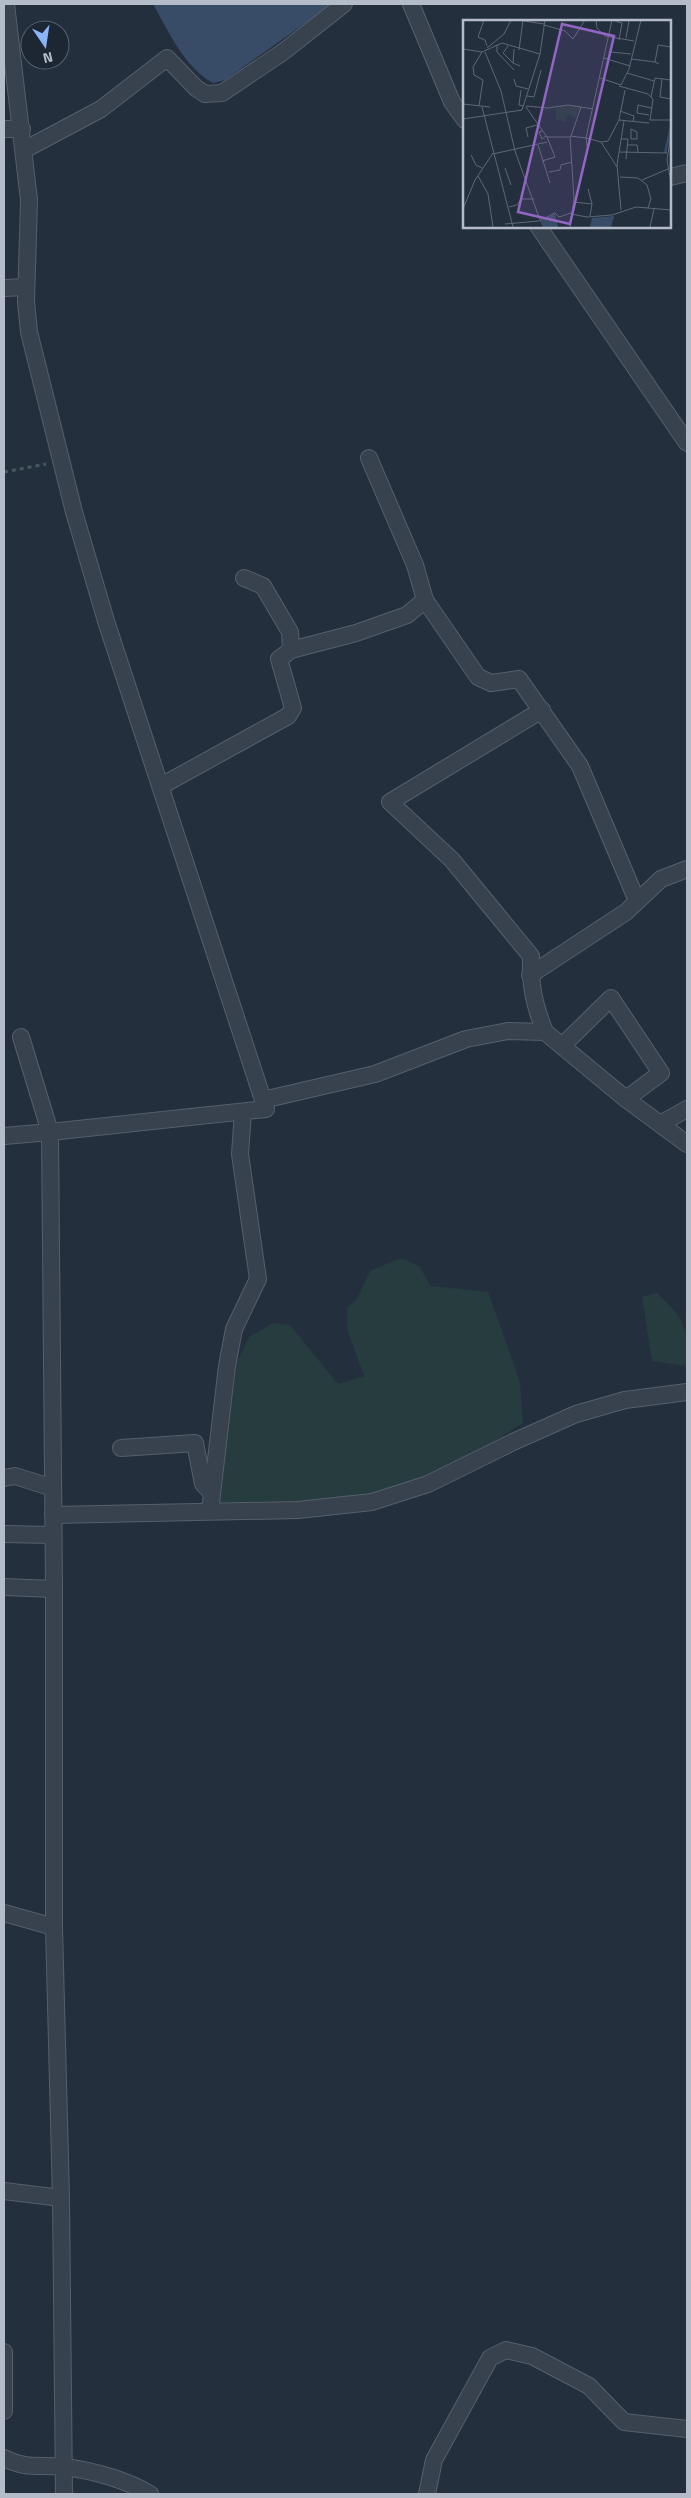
<svg xmlns="http://www.w3.org/2000/svg" width="691" height="2498" viewBox="0 0 691 2498" font-family="'Titillium Web',sans-serif">
<style>
.green{fill:#263c3f}
.water{fill:#394c67}
.lines{fill:none;stroke-linecap:round;stroke-linejoin:round}
.minor-casing{stroke:#565f6c;stroke-width:18}
.path{stroke:#44595c;stroke-width:3;stroke-dasharray:4 4;stroke-linecap:butt}
.minor{stroke:#38414e;stroke-width:16}
.inset-river{fill:none;stroke:#394c67;stroke-width:2.5}
.inset-road{fill:none;stroke:#5e6776;stroke-width:1}
.view{fill:#9266c3;fill-opacity:0.15;stroke:#9266c3;stroke-width:2.5}
.inset-edge{fill:none;stroke:#b4bcc9;stroke-width:2.5}
</style>
<rect width="100%" height="100%" fill="#242f3e"/>
<g class="green">
<path d="M401 1258 419 1266 431 1286 488 1292 520 1382 523 1423C492 1442 457 1467 423 1480 357 1504 288 1503 219 1502L237 1362 250 1336 273 1323 290 1325 338 1384 364 1376 348 1332 347 1308 357 1299 370 1271Z"/>
<path d="M657 1293C686 1321 687 1325 687 1366L652 1361 642 1297Z"/>
</g>
<path class="water" d="M153 4H332L225 80 213 83C184 67 169 32 153 4Z"/>
<g class="lines">
<g class="minor-casing">
<g id="minor">
<path d="M6 4 29 200 26 302 29 332 74 512 106 621 266 1109 50 1132 54 1589V1927L61 2198 64 2494"/>
<path d="M411 4 452 102 465 120"/>
<path d="M4 129H22"/>
<path d="M24 150 101 109 167 58 196 88 205 94 222 93 283 52 344 4"/>
<path d="M670 177 687 173"/>
<path d="M538 226 687 443"/>
<path d="M4 288 26 287"/>
<path d="M369 458 415 565 425 600 478 677 491 683 519 679 580 766 637 901"/>
<path d="M244 578 263 586 290 632 291 650"/>
<path d="M542 710 390 802 452 860 531 956C530 986 534 1004 545 1032"/>
<path d="M161 786 288 716 293 708 279 659 291 650 356 633 407 615 425 600"/>
<path d="M530 975 626 912 661 879 687 869"/>
<path d="M562 1046 611 998 661 1073 626 1099"/>
<path d="M263 1100 375 1074 466 1039 508 1031 545 1032 626 1099 687 1144"/>
<path d="M660 1124 687 1109"/>
<path d="M4 1136 50 1132 21 1037"/>
<path d="M121 1448 195 1443 203 1484 212 1493"/>
<path d="M4 1478 15 1476 53 1488"/>
<path d="M210 1511 227 1366 234 1329 258 1279 240 1154 243 1112"/>
<path d="M53 1515 298 1510 372 1502 428 1484 513 1442 576 1414 625 1400 687 1392"/>
<path d="M4 1534 53 1535"/>
<path d="M4 1587 54 1589"/>
<path d="M4 1913 54 1927"/>
<path d="M4 2191 61 2198"/>
<path d="M4 2352V2411"/>
<path d="M4 2458C27 2470 40 2464 65 2467 94 2471 124 2479 150 2494"/>
<path d="M427 2494 434 2460 490 2358 506 2350 532 2356 589 2386 624 2422 687 2429"/>
</g>
</g>
<path class="path" d="M4 472 46 464"/>
<use href="#minor" class="minor"/>
</g>
<g transform="translate(463 20)">
<rect width="208" height="208" fill="#242f3e"/>
<path d="M101 86 117 87 112 99 106 94 102 102 93 99V88Z" fill="#263c3f"/>
<path d="M92 194 95 207H80L77 201ZM151 196 148 207H127L129 198Z" fill="#394c67"/>
<path class="inset-river" d="M202 133 208 107"/>
<path class="inset-road" d="M21 0 15 17 22 20 24 26M133 0 134 8 142 16 171 21M149 0 159 3 156 20M61 1 81 4M81 5 102 11 110 19 122 0M163 18 166 1M150 20 148 32 168 34M34 25V32L51 50M45 26 40 33 50 43M24 28 41 14 48 0M0 29 19 32 39 23 77 34M51 29 50 43 57 46M56 30 60 0M22 32 38 71 52 131 77 200M141 38 167 46M168 39 192 42M196 44 192 42 195 25 208 27M164 53 191 61M137 58 158 65 166 49 178 0M51 59 53 66 65 69M199 59 197 77 208 79M156 66 185 74 190 79 187 100H208M58 70 56 85 61 86M162 70 156 100 186 103M64 76 71 77 78 50M188 77 192 58 208 60M0 84 27 87M16 86 20 60 11 55 10 47 19 32M63 86 85 88 105 85 130 89M19 87 50 207M63 87 84 117H106M157 91 171 96 170 102M186 95 174 93 175 85 188 88M0 99 59 90 77 34 82 0M168 109 174 112V119H168ZM79 111 76 112 79 119 83 116M208 114 204 140 208 163M108 116 118 87M65 117 63 108 74 105M158 119H165L163 139M138 122 145 121 156 100M75 125 87 163M164 125H174L175 132M124 126 123 118 138 122 154 147M157 132 204 133M30 134 84 122M8 135 13 145 19 148M79 141 92 137 84 117M42 148 48 165M86 152 97 150 98 145 109 142M15 156 25 174 30 207M157 157 175 158 184 165 188 179 185 188M179 160 205 149M125 169 129 184 127 196M110 182 129 184M46 187 54 185 58 179H71M0 189 12 160 30 133M158 190 154 145 161 101M108 194 124 197 149 195 173 187 208 190M42 204 76 201 92 193 96 197 108 193M107 207 111 179 107 116 123 118 149 0M187 207 191 189"/>
<path class="view" d="M99 4 151 16 107 204 55 192Z"/>
<rect width="208" height="208" class="inset-edge"/>
</g>
<rect width="691" height="2498" fill="none" stroke="#b4bcc9" stroke-width="10"/>
<g transform="translate(45 45) rotate(167)"><circle r="24" fill="#1d2633" stroke="#59626f"/>
<path d="M0-4L9 19L0 12L-9 19Z" fill="#8ab4f8"/>
<text y="-8" font-size="14" font-weight="bold" text-anchor="middle" fill="#b4bcc9">N</text>
</g>
</svg>
